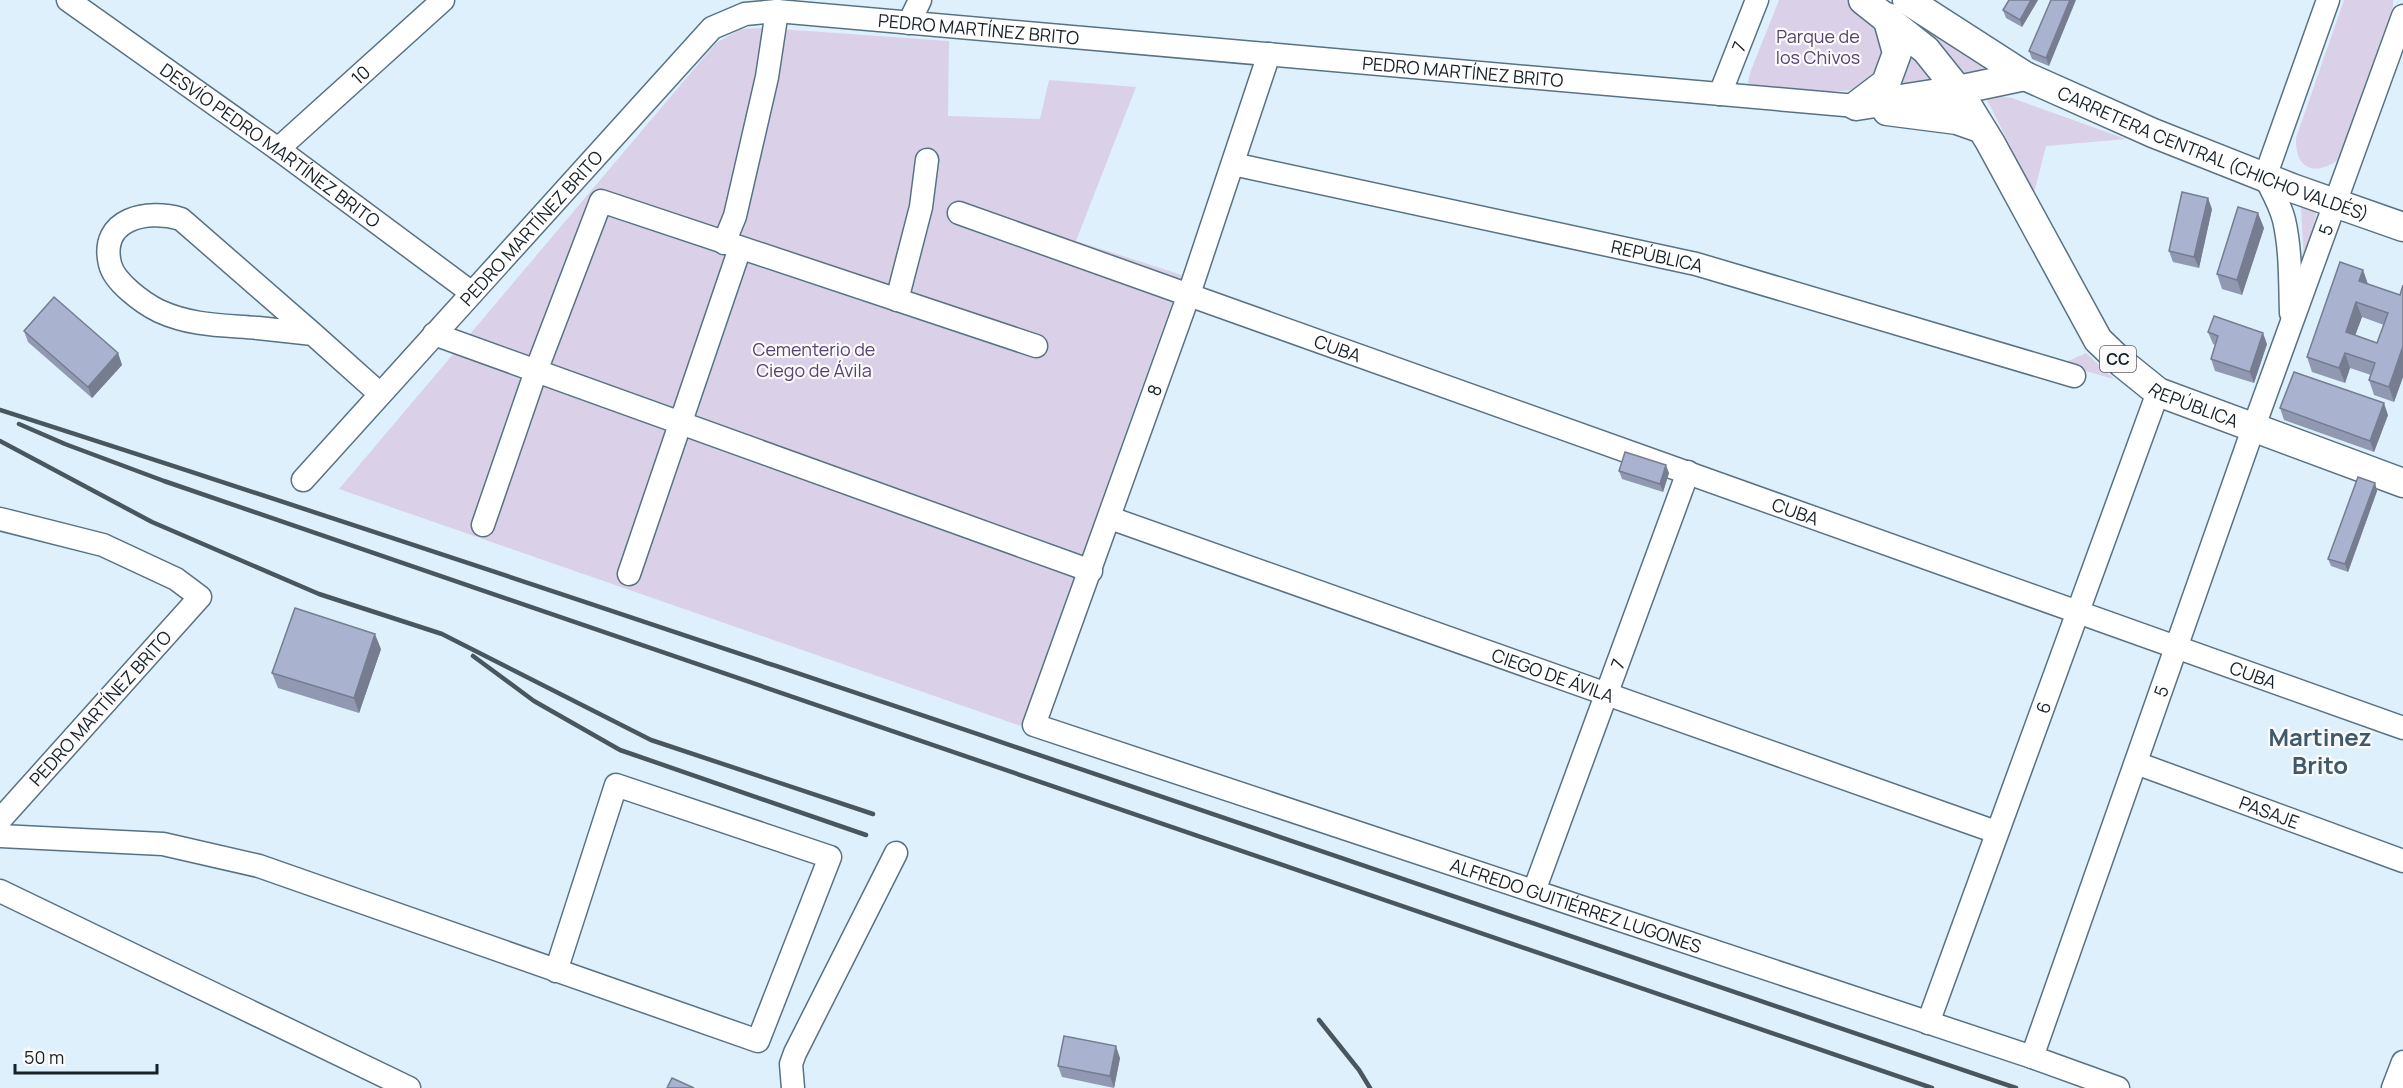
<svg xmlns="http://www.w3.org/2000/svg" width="2403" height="1088" viewBox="0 0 2403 1088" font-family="Manrope,sans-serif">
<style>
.green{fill:#dad0e8}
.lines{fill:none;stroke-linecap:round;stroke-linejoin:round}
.minor-casing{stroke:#577283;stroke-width:25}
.major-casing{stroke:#577283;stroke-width:31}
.minor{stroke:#fff;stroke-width:22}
.major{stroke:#fff;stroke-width:28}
.rail{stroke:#49565e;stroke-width:4.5}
.wall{fill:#9199b2;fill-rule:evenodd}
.shaded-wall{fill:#767d91}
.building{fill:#a9b2cf;stroke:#767d91;stroke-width:1.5;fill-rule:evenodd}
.labels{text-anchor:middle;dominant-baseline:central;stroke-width:4.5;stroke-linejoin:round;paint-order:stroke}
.shield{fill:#fafafa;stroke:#5a6267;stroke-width:1.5}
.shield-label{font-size:16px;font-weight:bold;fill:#162128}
.street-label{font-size:18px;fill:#162128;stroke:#fafafa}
.park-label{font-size:18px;fill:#584271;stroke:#fafafa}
.district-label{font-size:24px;font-weight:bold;fill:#3f596a;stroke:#fafafa}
</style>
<rect width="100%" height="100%" fill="#def0fc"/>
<g class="green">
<path d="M1779 0C1793 0 1836 0 1846 0 1866 6 1883 38 1888 56L1865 88C1827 95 1791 90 1753 86L1748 83 1750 73Z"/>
<path d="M2344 0H2393V6L2338 160C2313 177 2295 168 2296 138Z"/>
<path d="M1906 14 1983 67 1986 71 1966 75 1961 73 1943 51Z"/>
<path d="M766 28 949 41 948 116 1040 119 1049 80 1136 87 1076 241 1182 275 1021 726 339 489 716 43 741 29Z"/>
<path d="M1904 42 1936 79 1898 89 1907 68Z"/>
<path d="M1991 95 2012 98 2126 139 2046 146 2034 193 1987 100V96Z"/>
<path d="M2304 206 2315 209 2316 216 2304 262 2301 209Z"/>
<path d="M2086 353 2114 379 2078 369 2066 362Z"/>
</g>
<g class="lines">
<g class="minor-casing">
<g id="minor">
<path id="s1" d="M68 0 278 149 472 293"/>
<path d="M909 23 920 0"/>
<path id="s2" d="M1269 54 1189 294 1034 725 2032 1057 2118 1088"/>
<path id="s3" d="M1720 94 1757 0"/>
<path id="s4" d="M278 149 443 0"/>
<path id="s5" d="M1233 164 1696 264 2074 376"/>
<path id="s6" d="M959 213 2403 728"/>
<path d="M724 243 735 216 767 77 777 11"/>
<path d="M897 300 921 207 927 160"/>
<path d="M2291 313C2290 283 2291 250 2284 220 2280 204 2272 191 2265 177L2328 0"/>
<path d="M313 334C295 332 276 330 258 328 222 325 192 326 159 311 143 303 114 282 110 264 99 218 148 209 181 219L313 334 380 394"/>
<path d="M434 334 1091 571"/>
<path id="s7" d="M303 480 712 28 745 14 777 11 1856 106"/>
<path id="s8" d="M1110 518 1996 832"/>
<path d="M0 519 103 545 176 579 200 597 0 820"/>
<path d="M483 525 536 371 601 201 1036 346"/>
<path d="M629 574 740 248"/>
<path id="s9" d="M2136 763 2403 861"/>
<path d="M0 836 163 844 259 866 758 1041 830 857 616 785 556 971"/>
<path d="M0 891 409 1088"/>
<path id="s10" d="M1534 891 1688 472"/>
<path id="s11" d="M1928 1023 2158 392"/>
<path id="s12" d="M2032 1057 2253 429 2403 16"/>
<path d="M793 1088 791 1064 795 1053 896 853"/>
<path d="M2393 1088 2403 1062"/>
</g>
</g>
<g class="major-casing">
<g id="major">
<path id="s13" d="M1863 0 1926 50 1958 90 1990 142 2098 340 2122 363 2158 392 2403 483"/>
<path id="s14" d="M1907 0 2025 76 2153 133 2292 188 2403 227"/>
<path d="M1857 105 1886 83 1897 53 1887 17"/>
<path d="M1856 106 1958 90 2025 76"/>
<path d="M1887 111 1957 120 1980 128"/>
</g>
</g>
<use href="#minor" class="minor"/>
<use href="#major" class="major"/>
<g class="rail">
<path d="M0 410C675 627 1345 860 2016 1088"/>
<path d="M19 424 65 444 164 481 1932 1088"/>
<path d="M0 441 152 522 319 594 442 634 651 740 873 814"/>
<path d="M473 656 534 701 620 750 866 835"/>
<path d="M1319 1020 1359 1070 1370 1088"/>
</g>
</g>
<g class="wall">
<path d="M2009 0H2038L2022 27 2006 18 2003 10Z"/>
<path d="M2051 0 2049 66 2032 59 2029 51Z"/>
<path d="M2212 209 2199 268 2173 262 2169 251Z"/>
<path d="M2264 228 2242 295 2222 289 2217 274Z"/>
<path d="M2363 270 2368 284 2400 295 2403 285V377L2394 402 2374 395 2369 380 2371 375 2350 368 2345 383 2312 372 2307 357ZM2362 317 2384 325 2377 343 2355 335Z"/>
<path d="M24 331 118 353 122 365 92 398 28 342Z"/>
<path d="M2208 332 2267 344 2254 383 2215 371 2211 359 2215 345 2213 344Z"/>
<path d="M2280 408 2388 415 2374 452 2284 420Z"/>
<path d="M1619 471 1669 473 1663 492 1622 479Z"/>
<path d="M2375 483 2377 491 2348 572 2331 566 2328 559Z"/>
<path d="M381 649 359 713 278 688 272 673Z"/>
<path d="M1120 1058 1114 1088 1062 1077 1058 1066Z"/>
</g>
<g class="shaded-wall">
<path d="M2031 0H2038L2022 27 2020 20Z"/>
<path d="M2070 0H2076L2049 66 2046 58Z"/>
<path d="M2208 198 2212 209 2199 268 2194 257Z"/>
<path d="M2258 213 2264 228 2242 295 2237 280Z"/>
<path d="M2363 270 2368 285 2359 281Z"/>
<path d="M2356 302 2362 317 2351 347 2346 332Z"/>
<path d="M2263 333 2267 344 2254 383 2250 372Z"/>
<path d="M2403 346V377L2394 402 2389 387Z"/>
<path d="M118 353 122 365 92 398 88 387Z"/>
<path d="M2345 353 2350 368 2345 383 2339 368Z"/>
<path d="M2384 403 2388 415 2374 452 2370 441Z"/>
<path d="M1666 465 1669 473 1663 492 1660 484Z"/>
<path d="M2375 483 2377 491 2348 572 2345 564Z"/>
<path d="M375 634 381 649 359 713 354 698Z"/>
<path d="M1116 1046 1120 1058 1114 1088 1110 1076Z"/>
</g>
<g class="building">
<path d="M2009 0H2031L2020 20 2003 10Z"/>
<path d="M2051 0H2070L2046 58 2029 51Z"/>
<path d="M2182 192 2208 198 2194 257 2169 251Z"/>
<path d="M2238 207 2258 213 2237 280 2217 274Z"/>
<path d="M2340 262 2363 270 2359 281 2400 295 2403 285V346L2389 387 2369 380 2375 363 2345 353 2339 368 2307 357ZM2356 302 2388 313 2377 343 2346 332Z"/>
<path d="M54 297 118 353 88 387 24 331Z"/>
<path d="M2214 316 2263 333 2250 372 2211 359 2218 336 2208 332Z"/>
<path d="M2294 372 2384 403 2370 441 2280 408Z"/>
<path d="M1625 452 1666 465 1660 484 1619 471Z"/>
<path d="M2358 477 2375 483 2345 564 2328 559Z"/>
<path d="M295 608 375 634 354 698 272 673Z"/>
<path d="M1064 1036 1116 1046 1110 1076 1058 1066Z"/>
<path d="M672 1078 694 1088H667Z"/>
</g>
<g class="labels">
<rect class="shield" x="2100" y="346" width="36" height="26" rx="4.5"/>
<g class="shield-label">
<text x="2118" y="359">CC</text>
</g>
<g class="street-label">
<text stroke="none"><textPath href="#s7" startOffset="880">PEDRO MARTÍNEZ BRITO</textPath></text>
<text stroke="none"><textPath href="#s3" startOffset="51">7</textPath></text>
<text stroke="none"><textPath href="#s7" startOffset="1366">PEDRO MARTÍNEZ BRITO</textPath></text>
<text stroke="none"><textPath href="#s4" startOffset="111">10</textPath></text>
<text stroke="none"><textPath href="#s1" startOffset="249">DESVÍO PEDRO MARTÍNEZ BRITO</textPath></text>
<text stroke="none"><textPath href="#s14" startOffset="344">CARRETERA CENTRAL (CHICHO VALDÉS)</textPath></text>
<text stroke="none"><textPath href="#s7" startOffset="340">PEDRO MARTÍNEZ BRITO</textPath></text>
<text stroke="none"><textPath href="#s12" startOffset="878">5</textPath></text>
<text stroke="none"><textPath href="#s5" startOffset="434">REPÚBLICA</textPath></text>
<text stroke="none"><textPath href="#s6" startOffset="402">CUBA</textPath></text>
<text transform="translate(1154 390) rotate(-71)">8</text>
<text stroke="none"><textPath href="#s13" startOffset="536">REPÚBLICA</textPath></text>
<text stroke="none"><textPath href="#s6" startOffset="888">CUBA</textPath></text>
<text stroke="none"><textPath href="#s10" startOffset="242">7</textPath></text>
<text stroke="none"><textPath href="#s8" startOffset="470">CIEGO DE ÁVILA</textPath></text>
<text stroke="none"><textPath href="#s6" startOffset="1374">CUBA</textPath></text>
<text stroke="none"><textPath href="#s12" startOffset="388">5</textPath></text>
<text transform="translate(100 708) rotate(-48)">PEDRO MARTÍNEZ BRITO</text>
<text stroke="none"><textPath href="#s11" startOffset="336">6</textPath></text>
<text stroke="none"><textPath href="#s9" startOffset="142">PASAJE</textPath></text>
<text stroke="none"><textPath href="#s2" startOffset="1282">ALFREDO GUITIÉRREZ LUGONES</textPath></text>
</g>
<g class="park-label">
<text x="1818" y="36">Parque de<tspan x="1818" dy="21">los Chivos</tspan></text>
<text x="814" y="349">Cementerio de<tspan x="814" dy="21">Ciego de Ávila</tspan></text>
</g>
<g class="district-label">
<text x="2320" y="736">Martinez<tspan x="2320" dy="28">Brito</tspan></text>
</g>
</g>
<path d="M15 1064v9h142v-9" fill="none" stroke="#162128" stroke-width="3"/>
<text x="24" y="1064" font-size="18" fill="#162128" stroke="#fafafa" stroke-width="4.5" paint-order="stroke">50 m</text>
</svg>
